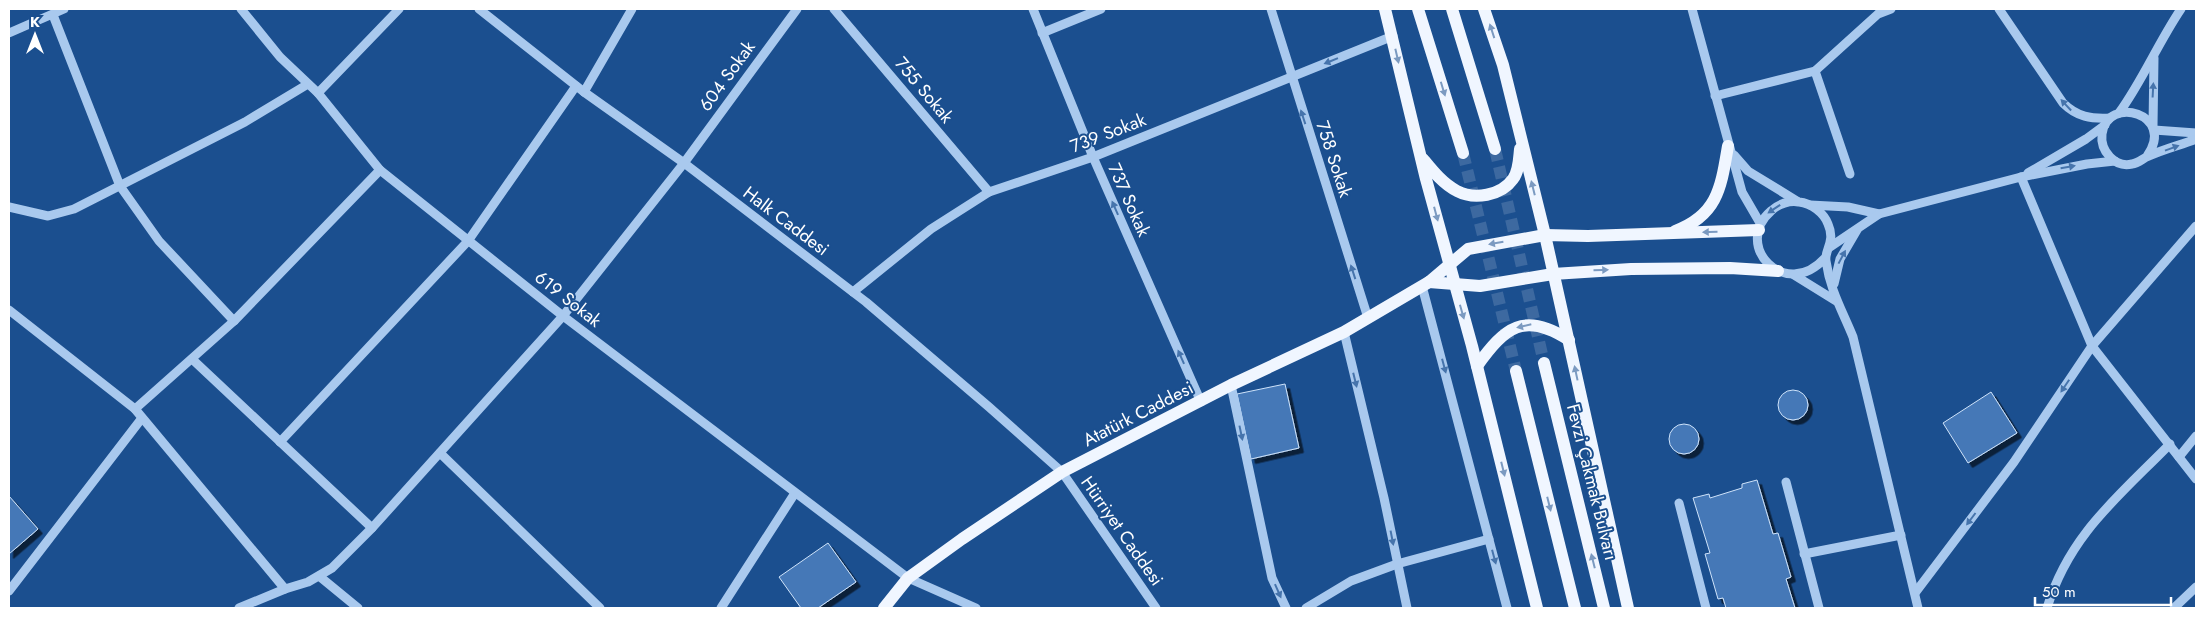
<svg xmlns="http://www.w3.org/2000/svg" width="2205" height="617" viewBox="0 0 2205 617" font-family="Jost,sans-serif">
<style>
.building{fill:#4478b7;stroke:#cfe3fa;filter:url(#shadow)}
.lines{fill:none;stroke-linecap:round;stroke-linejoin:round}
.major-tunnel{stroke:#3d69a0;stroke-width:12;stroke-dasharray:12 6;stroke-linecap:butt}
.minor{stroke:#a9c9ee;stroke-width:9}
.major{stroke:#f0f6ff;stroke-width:12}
.oneway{fill:#7b9ac1}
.oneway2{fill:#4674ac}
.labels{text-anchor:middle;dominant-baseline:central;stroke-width:4;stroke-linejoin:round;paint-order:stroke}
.street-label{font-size:18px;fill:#fff;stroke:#1b4f8f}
</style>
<defs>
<filter id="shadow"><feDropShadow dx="4.5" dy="4.5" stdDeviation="0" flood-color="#0009"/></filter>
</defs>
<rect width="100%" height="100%" fill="#1b4f8f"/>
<g class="building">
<path d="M1285 384 1299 448 1251 459 1237 394Z"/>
<circle cx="1793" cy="405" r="15"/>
<path d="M1991 392 2017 433 1968 463 1943 423Z"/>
<circle cx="1684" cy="439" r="15"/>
<path d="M1757 480 1773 534 1778 533 1791 577 1786 579 1795 608H1726L1723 598 1718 599 1705 554 1710 553 1693 498 1709 494 1710 498 1742 488V484Z"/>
<path d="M9 496 38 529 9 554Z"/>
<path d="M828 543 856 582 818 608H801L779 577Z"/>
</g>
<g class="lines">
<g class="major-tunnel">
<path d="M1495 149 1544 363"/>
<path d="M1463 153 1516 371"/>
</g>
<g class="minor">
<path d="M241 9 280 57 318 93 380 170 563 316 908 578 976 608"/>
<path d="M479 9 584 92 684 163 866 302 989 407 1062 472 1156 608"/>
<path d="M834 9 989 192"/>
<path d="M1033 9 1093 157 1201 402"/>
<path d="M1271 9 1368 318"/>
<path d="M1692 9 1742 192 1760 223"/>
<path d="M1999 9 2063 103C2077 117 2091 119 2110 118"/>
<path d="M53 15 120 186 159 241 234 321"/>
<path d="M9 33 64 9"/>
<path d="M1042 33 1101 9"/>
<path d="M1815 71 1850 174"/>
<path d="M584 92 632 9"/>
<path d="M318 93 399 9"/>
<path d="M1715 96 1815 71 1878 14 1891 9"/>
<path d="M2119 113C2143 80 2158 43 2181 9"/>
<path d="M2153 126 2154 58"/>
<path d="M2154 130 2196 133"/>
<path d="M1734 155 1748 171 1797 201"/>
<path d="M2147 156C2177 114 2107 94 2102 134 2100 151 2115 168 2132 164 2139 163 2143 158 2149 156 2164 149 2181 145 2196 139"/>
<path d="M2028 173 2086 139 2105 125"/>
<path d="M2021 177 2092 346 2196 479"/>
<path d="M1810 205 1848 207 1879 214"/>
<path d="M9 207 48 216 74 209 245 122 308 84"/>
<path d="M1830 247 1879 214 2021 177 2087 164 2115 161"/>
<path d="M1825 258C1785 302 1732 245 1771 211 1778 204 1790 200 1799 202 1811 203 1824 213 1828 224 1836 242 1824 250 1826 261 1830 290 1842 310 1853 337L1918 608"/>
<path d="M1794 275 1836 301"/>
<path d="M1834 284 1840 259 1857 230"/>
<path d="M1422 286 1507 608"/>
<path d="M853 292 931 229 989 192 1093 157 1393 36"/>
<path d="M9 310 135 409 285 589"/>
<path d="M1344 332 1384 498 1407 608"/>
<path d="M192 359 372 528"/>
<path d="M1231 385 1272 578 1286 608"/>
<path d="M135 409 234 321 380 170"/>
<path d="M280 442 468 241 576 86"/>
<path d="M440 453 600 608"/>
<path d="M2179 457 2196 436"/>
<path d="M1786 482 1819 608"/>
<path d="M1679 503 1706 608"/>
<path d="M1804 554 1901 535"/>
<path d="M319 576 358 608"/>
<path d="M9 591 142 418"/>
<path d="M1915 593 2014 462 2092 346 2196 226"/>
<path d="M239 608 285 589 308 582 332 568 372 528 563 316 684 163 797 9"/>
<path d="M721 608 795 493"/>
<path d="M1306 608 1351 581 1397 564 1489 539"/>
<path d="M2047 608C2069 535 2118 497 2170 444"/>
<path d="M2174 608 2196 587"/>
</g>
<g class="major">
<path d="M1385 9 1426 179 1472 346 1537 608"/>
<path d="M1418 9 1463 153"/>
<path d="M1452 9 1495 149"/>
<path d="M1484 9 1503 65 1545 235 1628 608"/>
<path d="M1423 159C1432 170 1443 184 1457 191 1474 200 1501 196 1513 179 1519 171 1519 159 1520 149"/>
<path d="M1675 231C1718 215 1721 187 1728 146"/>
<path d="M1429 282 1480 286 1553 274 1631 269 1730 268 1778 271"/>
<path d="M1544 363 1604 608"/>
<path d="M1477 366C1505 327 1524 311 1569 340"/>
<path d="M1516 371 1575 608"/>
<path d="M884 608 908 578 962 539 1062 472 1231 385 1344 332 1429 282 1468 249 1545 235 1588 236 1759 230"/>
</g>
</g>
<defs><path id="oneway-solid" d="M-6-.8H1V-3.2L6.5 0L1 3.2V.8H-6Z" transform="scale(1.25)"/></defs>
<g class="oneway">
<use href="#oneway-solid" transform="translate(1492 31) rotate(-108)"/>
<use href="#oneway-solid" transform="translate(1397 56) rotate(77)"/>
<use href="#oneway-solid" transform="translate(1443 89) rotate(73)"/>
<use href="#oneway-solid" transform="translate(1533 188) rotate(-104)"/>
<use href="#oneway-solid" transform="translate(1436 214) rotate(75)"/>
<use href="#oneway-solid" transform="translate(1710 232) rotate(179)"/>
<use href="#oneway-solid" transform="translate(1496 243) rotate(170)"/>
<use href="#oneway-solid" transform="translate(1601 270) rotate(-2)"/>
<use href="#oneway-solid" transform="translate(1462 312) rotate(74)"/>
<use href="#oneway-solid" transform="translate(1524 326) rotate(167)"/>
<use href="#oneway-solid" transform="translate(1576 373) rotate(-102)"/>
<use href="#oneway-solid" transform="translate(1503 469) rotate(76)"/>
<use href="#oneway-solid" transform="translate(1549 504) rotate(76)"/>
<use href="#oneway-solid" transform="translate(1593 561) rotate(-104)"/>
</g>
<g class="oneway2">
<use href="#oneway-solid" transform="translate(1331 61) rotate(158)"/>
<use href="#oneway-solid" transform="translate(2153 90) rotate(-87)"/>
<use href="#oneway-solid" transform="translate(2066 105) rotate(-133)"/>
<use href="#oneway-solid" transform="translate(1303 117) rotate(-108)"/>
<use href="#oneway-solid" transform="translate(2172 148) rotate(-20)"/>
<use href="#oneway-solid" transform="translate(2068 167) rotate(-10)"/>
<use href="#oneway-solid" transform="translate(1115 208) rotate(-114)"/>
<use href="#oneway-solid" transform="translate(1774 209) rotate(146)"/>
<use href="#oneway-solid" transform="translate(1842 257) rotate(-62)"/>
<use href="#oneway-solid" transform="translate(1353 272) rotate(-108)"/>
<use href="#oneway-solid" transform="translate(1181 357) rotate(-114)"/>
<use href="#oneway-solid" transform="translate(1444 366) rotate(75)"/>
<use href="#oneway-solid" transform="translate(1355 380) rotate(76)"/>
<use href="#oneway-solid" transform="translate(2065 386) rotate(124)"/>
<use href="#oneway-solid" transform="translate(1241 433) rotate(78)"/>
<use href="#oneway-solid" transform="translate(1971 519) rotate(127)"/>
<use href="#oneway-solid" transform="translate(1392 538) rotate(79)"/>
<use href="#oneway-solid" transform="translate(1494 557) rotate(75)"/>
<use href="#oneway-solid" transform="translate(1278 591) rotate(66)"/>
</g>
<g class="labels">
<g class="street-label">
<text transform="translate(727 76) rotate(-54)">604 Sokak</text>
<text transform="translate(924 90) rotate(50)">755 Sokak</text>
<text transform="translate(1108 133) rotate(-21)">739 Sokak</text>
<text transform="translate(1334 159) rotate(72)">758 Sokak</text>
<text transform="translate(1129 200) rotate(66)">737 Sokak</text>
<text transform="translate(786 221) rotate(37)">Halk Caddesi</text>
<text transform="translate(568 299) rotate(38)">619 Sokak</text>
<text transform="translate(1138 414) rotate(-27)">Atatürk Caddesi</text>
<text transform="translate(1592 482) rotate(76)">Fevzi Çakmak Bulvarı</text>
<text transform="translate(1122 531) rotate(55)">Hürriyet Caddesi</text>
</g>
</g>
<rect width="2205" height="617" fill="none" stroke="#ffffff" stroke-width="20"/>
<g transform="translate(35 35)" stroke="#1b4f8f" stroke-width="4" paint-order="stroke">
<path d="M0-4L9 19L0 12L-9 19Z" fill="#ffffff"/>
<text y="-8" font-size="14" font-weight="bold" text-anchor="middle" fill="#ffffff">K</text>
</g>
<path d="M2035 597v8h136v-8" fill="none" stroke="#ffffff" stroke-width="2.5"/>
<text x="2042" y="597" font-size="15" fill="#ffffff" stroke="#1b4f8f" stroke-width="4" paint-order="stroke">50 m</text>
</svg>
